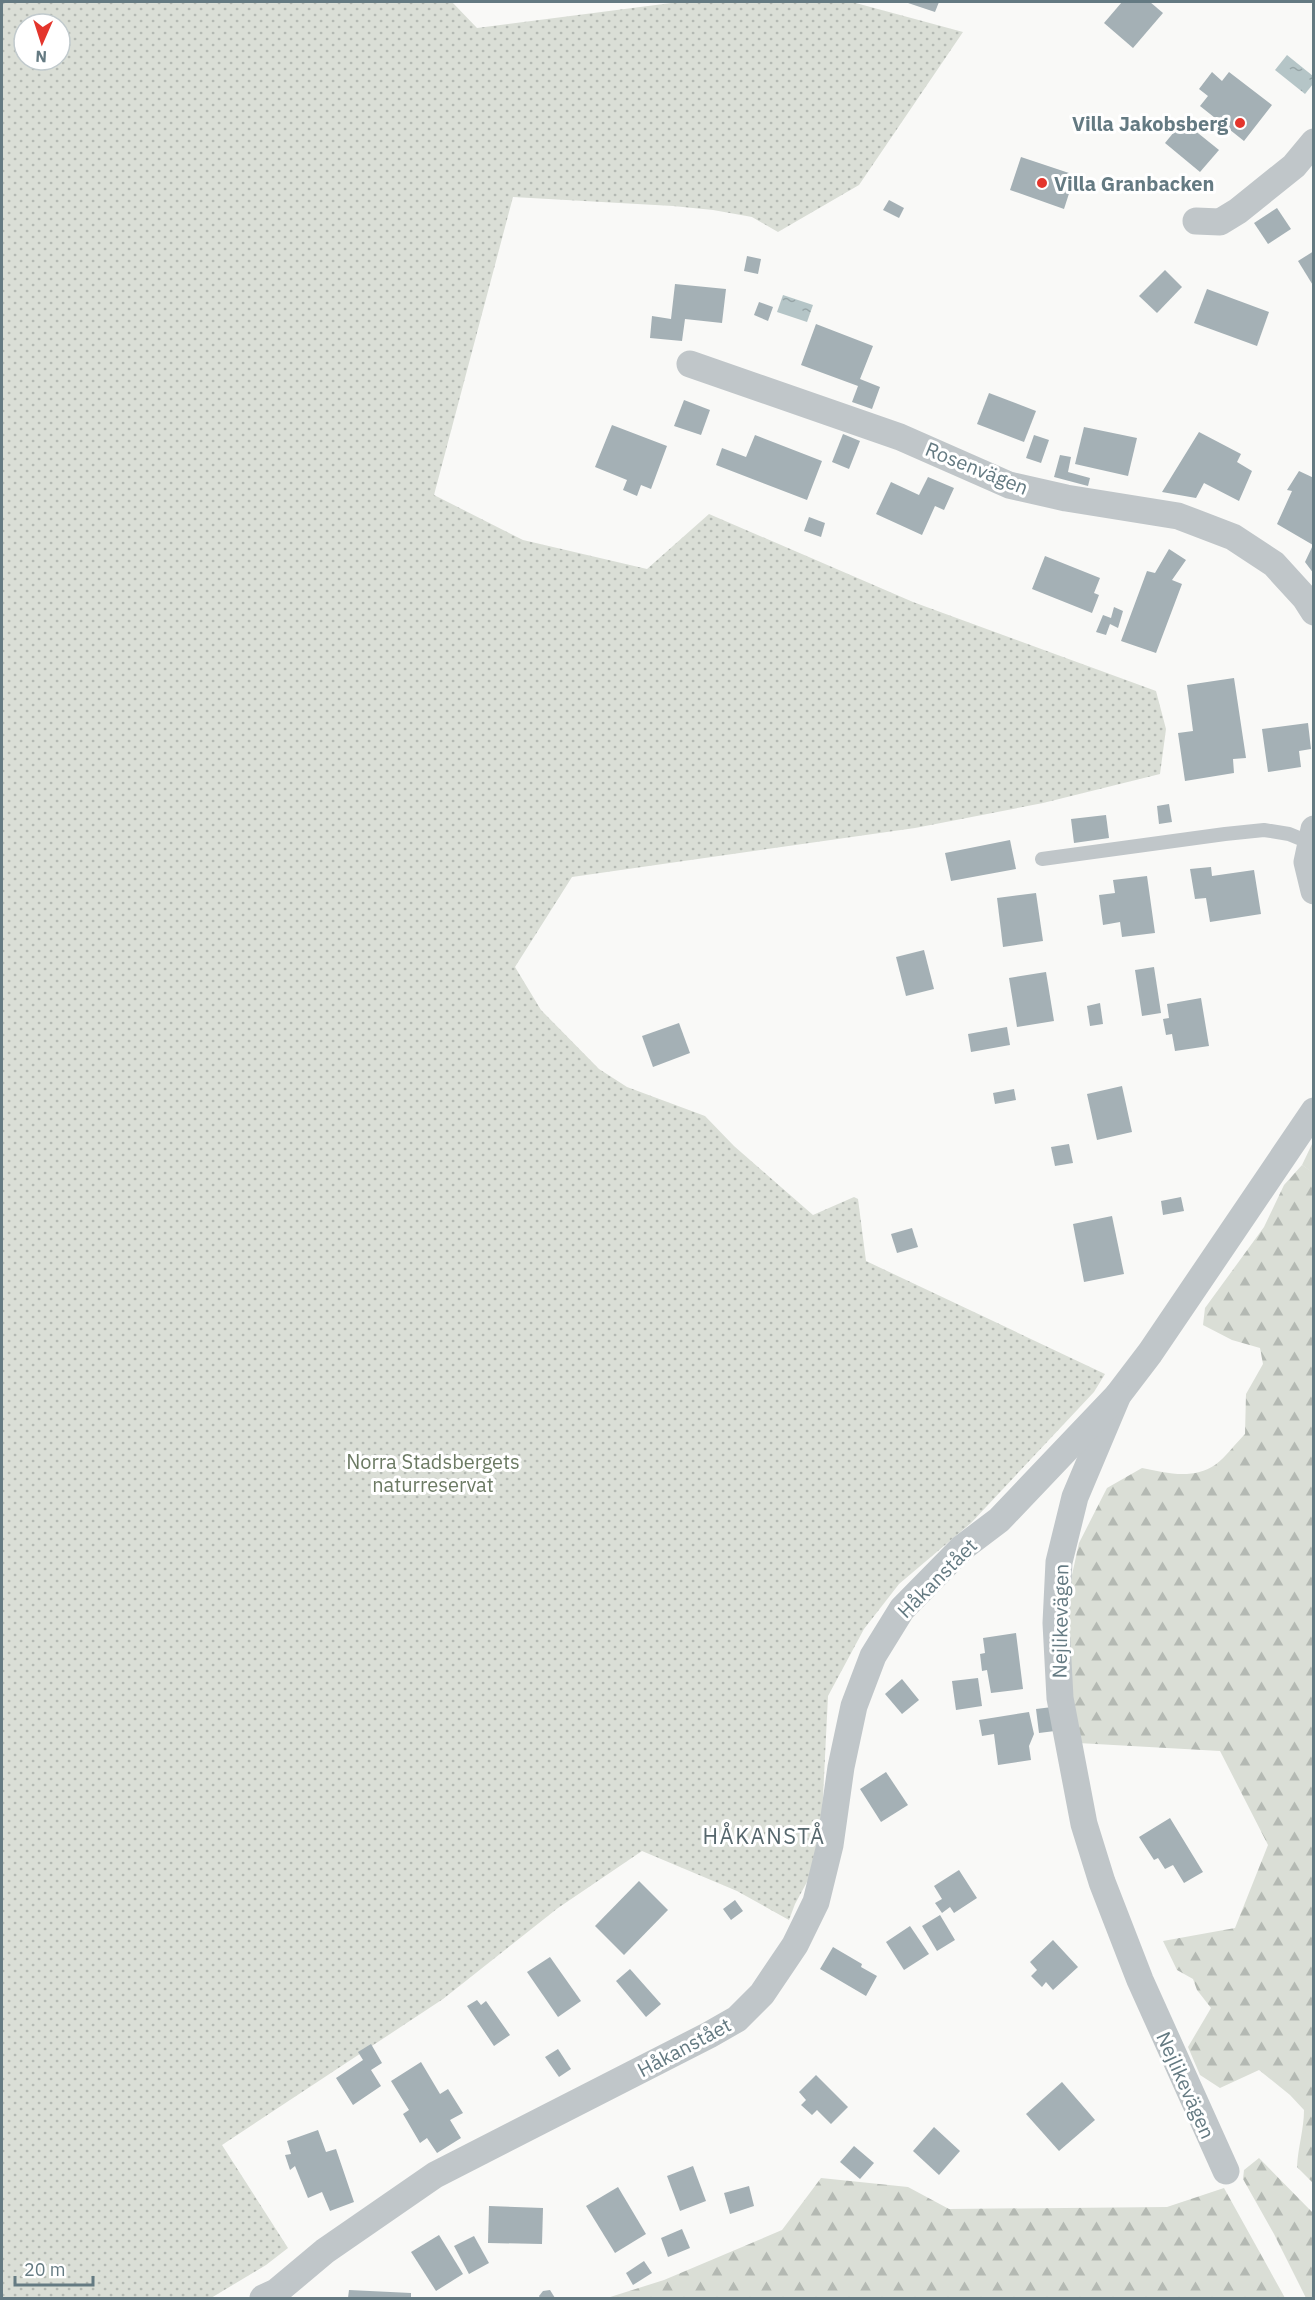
<svg xmlns="http://www.w3.org/2000/svg" width="1315" height="2300" viewBox="0 0 1315 2300" font-family="'IBM Plex Sans',sans-serif">
<style>
.grass{fill:url(#grass-tufts)}
.forest{fill:url(#forest-firs)}
.park{fill:url(#park-dots);fill-rule:evenodd}
.water{fill:url(#water-ripples)}
.building{fill:#a4b0b5}
.lines{fill:none;stroke-linecap:round;stroke-linejoin:round}
.lane{stroke:#c0c6c9;stroke-width:14}
.street{stroke:#c0c6c9;stroke-width:27}
.poi-dot{fill:#e4352c;stroke:#fff;stroke-width:2}
.labels{text-anchor:middle;dominant-baseline:central;stroke-width:6;stroke-linejoin:round;paint-order:stroke}
.poi-label{font-size:20px;font-weight:bold;fill:#647a82;stroke:#fff;text-anchor:end}
.street-label{font-size:20px;fill:#647a82;stroke:#fff}
.park-label{font-size:20px;fill:#6b7a63;stroke:#fff}
.quarter-label{font-size:22px;letter-spacing:1.5px;fill:#56676d;stroke:#fff}
</style>
<defs>
<pattern id="grass-tufts" width="24" height="20" patternUnits="userSpaceOnUse" patternTransform="scale(1.5)"><rect width="24" height="20" fill="#daded6"/><path d="M3 7l-1-3M5 7V3M7 7l1-3M15 17l-1-3M17 17v-4M19 17l1-3" fill="none" stroke="#b4b9b3"/></pattern>
<pattern id="forest-firs" width="22" height="20" patternUnits="userSpaceOnUse" patternTransform="scale(1.5)"><rect width="22" height="20" fill="#daded6"/><path d="M5 1l3.5 6h-7zM16 11l3.5 6h-7z" fill="#b4b9b3"/></pattern>
<pattern id="park-dots" width="8" height="8" patternUnits="userSpaceOnUse" patternTransform="scale(1.5)"><rect width="8" height="8" fill="#daded6"/><path d="M2 2h.1M6 6h.1" fill="none" stroke="#b4b9b3" stroke-width="1.8" stroke-linecap="round"/></pattern>
<pattern id="water-ripples" width="26" height="14" patternUnits="userSpaceOnUse" patternTransform="scale(1.5)"><rect width="26" height="14" fill="#b5c5c7"/><path d="M2 4q2-2 4 0t4 0M15 11q2-2 4 0t4 0" fill="none" stroke="#97a5a7"/></pattern>
</defs>
<rect width="100%" height="100%" fill="#f9f9f7"/>
<path class="grass" d="M1313 1142V1173L1302 1165Z"/>
<g class="forest">
<path d="M1302 1165 1314 1173 1313 2183 1297 2167C1298 2147 1304 2129 1304 2110L1290 2095 1259 2070 1220 2088 1200 2075 1188 2047 1211 2008 1197 1990 1193 1979 1177 1970 1163 1941 1235 1928 1268 1845 1220 1751 1078 1743 1065 1665 1070 1584 1079 1543 1107 1488 1142 1468C1166 1473 1193 1480 1215 1465 1226 1457 1235 1444 1245 1434L1246 1394 1263 1364 1260 1348 1232 1340 1203 1325 1205 1308 1264 1227 1284 1185Z"/>
<path d="M1259 2158 1313 2213V2298H1306L1274 2234 1243 2179 1244 2170Z"/>
<path d="M821 2178 908 2187 949 2209 1167 2207 1224 2188 1285 2298H607L664 2280 782 2230Z"/>
</g>
<path class="park" d="M2 2H452L477 28 679 2H852L963 32 859 185 778 232 752 217 713 210 673 206 513 197 434 495 523 540 647 569 709 514 913 602 1156 691 1166 729 1160 774 1043 803 915 828 572 877 515 967 541 1010 599 1069 627 1087 705 1116 734 1146 813 1215 854 1197 858 1199 866 1261 1105 1374 1094 1392 971 1523 899 1584 864 1629 828 1696 820 1858 795 1904 789 1920 737 1891 642 1851 558 1908 443 1999 222 2145 288 2248 266 2265 211 2298H2ZM24 24H60V60H24Z"/>
<g class="water">
<path d="M1287 55 1313 76V84L1305 94 1275 70Z"/>
<path d="M783 295 813 305 807 322 777 312Z"/>
</g>
<g class="building">
<path d="M905 2H939L935 12Z"/>
<path d="M1122 2H1150L1163 13 1133 48 1104 23Z"/>
<path d="M1212 72 1222 81 1229 72 1272 105 1244 141 1200 106 1208 96 1199 89Z"/>
<path d="M1183 121 1219 150 1200 172 1165 143Z"/>
<path d="M1021 157 1075 175 1064 209 1010 190Z"/>
<path d="M889 200 904 208 899 218 883 210Z"/>
<path d="M1277 208 1291 229 1268 244 1254 223Z"/>
<path d="M1314 251V287L1298 261Z"/>
<path d="M747 256 761 259 758 274 744 271Z"/>
<path d="M1165 270 1182 287 1157 313 1139 296Z"/>
<path d="M675 284 726 289 722 323 685 319 682 341 650 338 652 316 671 319Z"/>
<path d="M1207 289 1269 312 1257 346 1194 323Z"/>
<path d="M759 302 773 307 768 321 754 315Z"/>
<path d="M816 324 873 346 860 379 880 387 872 409 852 402 858 386 801 365Z"/>
<path d="M989 393 1036 411 1024 442 977 424Z"/>
<path d="M684 400 710 410 701 435 674 426Z"/>
<path d="M612 425 667 446 651 489 641 485 637 496 623 490 627 480 595 467Z"/>
<path d="M1084 427 1137 438 1128 476 1075 464Z"/>
<path d="M1199 432 1241 454 1237 462 1252 471 1239 501 1204 483 1196 498 1162 492Z"/>
<path d="M843 434 860 441 849 469 832 462Z"/>
<path d="M755 435 822 461 807 500 716 465 722 448 746 457Z"/>
<path d="M1034 435 1049 440 1041 463 1026 458Z"/>
<path d="M1060 455 1071 457 1068 472 1090 478 1088 486 1054 477Z"/>
<path d="M1299 471 1314 478V574L1305 562 1313 545 1277 524 1292 491 1287 490Z"/>
<path d="M928 477 954 488 944 510 935 506 922 535 876 514 891 482 919 495Z"/>
<path d="M809 517 825 523 821 537 804 531Z"/>
<path d="M1169 549 1186 560 1172 580 1182 584 1156 653 1121 641 1147 571 1155 573Z"/>
<path d="M1045 556 1100 578 1094 593 1099 595 1092 613 1032 589Z"/>
<path d="M1114 607 1123 611 1118 628 1110 624 1106 635 1096 632 1103 615 1111 618Z"/>
<path d="M1234 678 1246 758 1233 759 1234 773 1185 781 1178 733 1193 731 1187 685Z"/>
<path d="M1308 723 1311 749 1299 751 1301 767 1268 772 1262 729Z"/>
<path d="M1169 804 1172 822 1159 824 1157 806Z"/>
<path d="M1106 815 1109 838 1074 843 1071 819Z"/>
<path d="M1010 840 1016 869 951 881 945 853Z"/>
<path d="M1211 867 1212 876 1254 870 1261 914 1210 922 1206 898 1195 899 1190 869Z"/>
<path d="M1147 876 1155 933 1122 937 1120 922 1103 925 1099 895 1115 893 1113 880Z"/>
<path d="M1036 893 1043 941 1003 947 997 898Z"/>
<path d="M924 950 934 989 906 996 896 957Z"/>
<path d="M1154 967 1161 1013 1142 1016 1135 970Z"/>
<path d="M1046 972 1054 1021 1017 1027 1009 978Z"/>
<path d="M1201 998 1209 1046 1175 1051 1172 1034 1166 1035 1163 1019 1169 1018 1167 1004Z"/>
<path d="M1100 1003 1103 1024 1090 1026 1087 1006Z"/>
<path d="M679 1023 690 1053 653 1067 642 1036Z"/>
<path d="M1007 1027 1010 1045 971 1052 968 1034Z"/>
<path d="M1122 1086 1132 1132 1097 1140 1087 1094Z"/>
<path d="M1014 1089 1016 1100 995 1104 993 1093Z"/>
<path d="M1069 1144 1073 1163 1055 1166 1051 1147Z"/>
<path d="M1181 1197 1184 1211 1163 1215 1161 1201Z"/>
<path d="M1112 1216 1124 1274 1084 1282 1073 1224Z"/>
<path d="M912 1228 918 1247 897 1253 891 1234Z"/>
<path d="M1016 1633 1023 1689 991 1693 987 1670 982 1671 980 1654 985 1653 983 1638Z"/>
<path d="M978 1678 982 1706 956 1710 952 1681Z"/>
<path d="M902 1679 919 1700 902 1714 885 1694Z"/>
<path d="M1052 1707 1055 1731 1039 1733 1036 1709Z"/>
<path d="M1029 1712 1034 1734 1029 1746 1031 1760 998 1765 994 1734 982 1736 979 1720Z"/>
<path d="M886 1772 908 1805 881 1822 860 1789Z"/>
<path d="M1170 1818 1203 1872 1184 1883 1173 1865 1165 1869 1158 1858 1154 1860 1139 1837Z"/>
<path d="M959 1870 977 1898 954 1913 950 1907 942 1913 935 1903 942 1899 934 1886Z"/>
<path d="M639 1881 668 1910 624 1955 595 1926Z"/>
<path d="M735 1900 743 1911 731 1920 723 1909Z"/>
<path d="M940 1915 955 1940 937 1951 922 1926Z"/>
<path d="M910 1926 929 1954 904 1970 886 1942Z"/>
<path d="M1053 1940 1078 1967 1053 1990 1046 1982 1042 1987 1031 1976 1037 1970 1030 1962Z"/>
<path d="M833 1947 862 1964 861 1967 877 1976 866 1996 820 1969Z"/>
<path d="M550 1957 581 2001 558 2017 527 1972Z"/>
<path d="M630 1969 661 2004 646 2017 616 1981Z"/>
<path d="M477 2000 481 2005 486 2001 510 2035 494 2046 467 2006Z"/>
<path d="M371 2044 382 2063 371 2070 381 2086 353 2105 336 2078 363 2060 358 2052Z"/>
<path d="M558 2049 571 2069 559 2077 545 2057Z"/>
<path d="M421 2062 440 2094 448 2089 463 2113 450 2120 461 2138 437 2153 427 2138 420 2143 403 2114 409 2110 391 2081Z"/>
<path d="M816 2075 848 2107 831 2124 817 2110 812 2115 801 2105 806 2100 799 2092Z"/>
<path d="M1062 2082 1095 2120 1059 2151 1026 2114Z"/>
<path d="M934 2127 960 2151 939 2175 913 2151Z"/>
<path d="M318 2130 326 2152 336 2149 354 2202 330 2211 322 2192 308 2198 295 2166 290 2170 285 2155 291 2154 287 2141Z"/>
<path d="M854 2146 874 2163 860 2179 840 2162Z"/>
<path d="M693 2166 706 2201 680 2211 667 2176Z"/>
<path d="M749 2186 754 2206 730 2214 724 2193Z"/>
<path d="M618 2187 646 2234 615 2253 586 2206Z"/>
<path d="M489 2206 543 2208 542 2244 488 2243Z"/>
<path d="M682 2229 690 2248 668 2257 661 2238Z"/>
<path d="M439 2235 463 2274 436 2291 411 2252Z"/>
<path d="M474 2236 489 2263 469 2274 454 2246Z"/>
<path d="M644 2261 652 2273 633 2285 626 2273Z"/>
<path d="M349 2290 411 2293V2298H348Z"/>
<path d="M550 2290 555 2298H540L539 2296 543 2291Z"/>
</g>
<g class="lines">
<path class="lane" d="M1042 859 1225 834 1264 830 1289 834 1311 843"/>
<g class="street">
<path d="M1196 221 1220 222 1238 211 1294 166 1314 142"/>
<path d="M690 364 900 437 1009 485 1066 498 1178 516 1233 537 1274 564 1305 598 1314 612"/>
<path d="M1314 829 1307 862 1314 891"/>
<path d="M1226 2171 1140 1980 1102 1882 1084 1824 1060 1698 1056 1623 1059 1562 1075 1497 1118 1395 1150 1353 1314 1111"/>
<path d="M263 2298 276 2292 325 2251 435 2175 709 2035 737 2019 762 1994 795 1945 816 1902 830 1845 841 1767 854 1706 873 1656 902 1609 962 1548 999 1520 1118 1395"/>
</g>
</g>
<g class="poi-dot">
<circle cx="1240" cy="123" r="6"/>
<circle cx="1042" cy="183" r="6"/>
</g>
<g class="labels">
<g class="poi-label">
<text x="1228" y="123">Villa Jakobsberg</text>
<text x="1054" y="183" text-anchor="start">Villa Granbacken</text>
</g>
<g class="street-label">
<text transform="translate(977 468) rotate(22)">Rosenvägen</text>
<text transform="translate(937 1578) rotate(-45)">Håkanstået</text>
<text transform="translate(1060 1621) rotate(-89)">Nejlikevägen</text>
<text transform="translate(684 2047) rotate(-28)">Håkanstået</text>
<text transform="translate(1186 2085) rotate(66)">Nejlikevägen</text>
</g>
<g class="park-label">
<text x="433" y="1461">Norra Stadsbergets<tspan x="433" dy="23">naturreservat</tspan></text>
</g>
<g class="quarter-label">
<text x="764" y="1835">HÅKANSTÅ</text>
</g>
</g>
<rect width="1315" height="2300" fill="none" stroke="#647a82" stroke-width="6"/>
<g transform="translate(42 42) rotate(183)"><circle r="28" fill="#ffffff" stroke="#c1cacd" stroke-width="1.5"/>
<path d="M0-4.5L10 22L0 15L-10 22Z" fill="#e4352c"/>
<text y="-9" font-size="16" font-weight="bold" text-anchor="middle" fill="#647a82">N</text>
</g>
<path d="M15 2276v9h78v-9" fill="none" stroke="#647a82" stroke-width="3"/>
<text x="24" y="2276" font-size="18" fill="#647a82" stroke="#ffffff" stroke-width="4.5" paint-order="stroke">20 m</text>
</svg>
